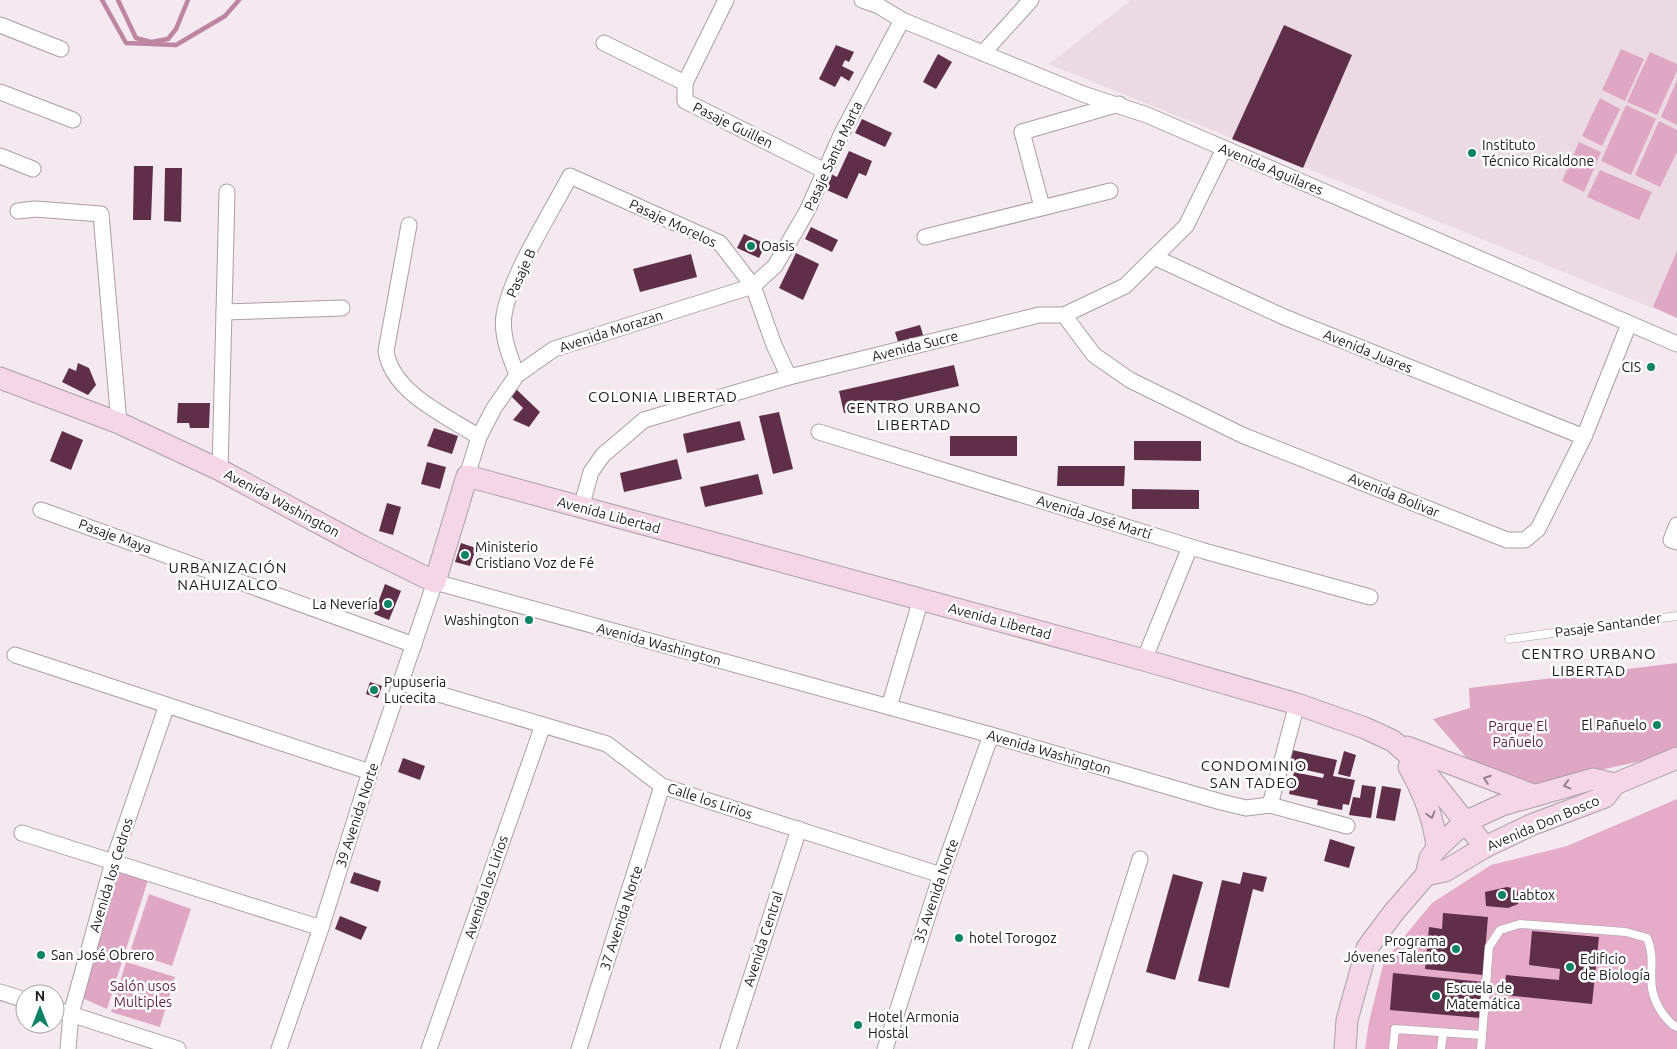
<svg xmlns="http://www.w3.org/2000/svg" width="1677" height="1049" viewBox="0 0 1677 1049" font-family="Ubuntu,sans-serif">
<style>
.built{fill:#ecdae2}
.green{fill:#e0a7c4}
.forest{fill:#e6abc9}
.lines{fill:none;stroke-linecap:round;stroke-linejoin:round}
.stream{stroke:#be85a2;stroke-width:4.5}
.building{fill:#5f2e49}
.lane-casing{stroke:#a99fa4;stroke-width:9}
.street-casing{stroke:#a99fa4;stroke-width:17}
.secondary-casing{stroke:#a99fa4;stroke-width:23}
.lane{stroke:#fff;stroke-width:8}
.street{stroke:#fff;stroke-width:15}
.secondary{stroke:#f4d6e7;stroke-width:21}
.oneway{stroke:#93818b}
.poi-dot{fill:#0c8362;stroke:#fff;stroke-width:2}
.labels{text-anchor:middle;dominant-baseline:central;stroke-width:5;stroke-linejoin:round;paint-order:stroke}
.street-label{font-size:14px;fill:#1d1a1b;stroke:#fff}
.poi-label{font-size:14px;fill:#1d1a1b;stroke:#fff;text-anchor:start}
.park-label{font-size:14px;fill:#621e47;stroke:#fff}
.neighbourhood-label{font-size:15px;letter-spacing:1px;fill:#1d1a1b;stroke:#fff}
</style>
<rect width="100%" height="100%" fill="#f4e9ee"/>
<path class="built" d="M1131 0H1677V318L1049 64Z"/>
<g class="green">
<path d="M1621 49 1644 59 1625 101 1602 90Z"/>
<path d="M1650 52 1677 64V71L1657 115 1627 102Z"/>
<path d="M1677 80V125L1661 117Z"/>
<path d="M1600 98 1620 109 1602 146 1582 136Z"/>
<path d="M1626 105 1656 119 1631 175 1601 161Z"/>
<path d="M1659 121 1677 130V152L1660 187 1635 175Z"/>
<path d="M1579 142 1601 152 1584 192 1562 181Z"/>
<path d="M1600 170 1652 192 1639 220 1587 197Z"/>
<path d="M1677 251V318L1653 307Z"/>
<path d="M1677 663V748L1659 757 1497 793 1433 719 1470 708 1469 688Z"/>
<path d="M118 864 150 874 107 1009 82 998Z"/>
<path d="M149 894 191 909 172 966 130 952Z"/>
<path d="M126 962 175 977 160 1027 111 1012Z"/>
</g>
<path class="forest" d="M1677 799V1049H1365L1369 1022 1384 961 1432 903 1491 865 1567 846Z"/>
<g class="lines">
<g class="stream">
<path d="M102 0 126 43 176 45 225 16 239 0"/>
<path d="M118 0 136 38 151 42 168 39 176 29 188 0"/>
</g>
</g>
<g class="building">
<path d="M1284 25 1352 55 1303 168 1232 139Z"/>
<path d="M836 45 854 52 849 62 845 60 842 66 854 72 849 81 841 76 835 87 819 79Z"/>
<path d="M938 54 952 62 936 89 923 82Z"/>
<path d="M862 119 892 133 885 147 855 133Z"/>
<path d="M849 151 872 161 866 176 859 173 847 199 820 187 827 172 837 177Z"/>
<path d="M134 166H153L151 220H133Z"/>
<path d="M165 168H182L181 222 164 221Z"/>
<path d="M811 227 838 240 832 252 805 239Z"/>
<path d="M744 234 766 244 759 258 737 248Z"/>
<path d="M796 253 819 264 803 300 779 288Z"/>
<path d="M691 254 697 277 640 292 633 269Z"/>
<path d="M920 325 924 338 899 345 895 332Z"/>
<path d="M78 363 89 368 96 385 88 395 62 382 69 368 76 371Z"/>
<path d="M954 365 959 386 844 413 839 391Z"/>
<path d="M516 389 540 412 529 427 513 420 523 408 511 396Z"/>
<path d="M178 403H210L209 428H190L189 423H177Z"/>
<path d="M779 412 793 469 773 474 759 416Z"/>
<path d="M740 421 745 440 687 453 683 434Z"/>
<path d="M434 428 458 436 452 454 427 446Z"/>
<path d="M62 431 83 440 71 470 50 461Z"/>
<rect x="950" y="436" width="67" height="20"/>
<path d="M1134 441H1201V461L1134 460Z"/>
<path d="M677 459 682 479 624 492 620 473Z"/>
<path d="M427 462 446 467 440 489 421 484Z"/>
<path d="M1058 466H1125L1124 486H1057Z"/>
<path d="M758 474 763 494 705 507 700 487Z"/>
<path d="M1132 489 1199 490V509H1132Z"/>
<path d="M387 503 401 507 393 535 379 531Z"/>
<path d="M461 543 476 548 470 566 455 562Z"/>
<path d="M385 584 401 591 389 620 374 614Z"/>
<path d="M370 682 382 686 378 698 366 694Z"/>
<path d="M1292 750 1337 760 1333 776 1355 780 1349 805 1343 804 1342 810 1317 805 1318 800 1289 794 1294 772 1323 778 1324 774 1288 766Z"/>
<path d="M1344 751 1356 755 1350 777 1338 774Z"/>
<path d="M403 758 425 766 420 780 398 772Z"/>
<path d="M1362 785 1376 787 1371 818 1349 815 1353 797 1360 798Z"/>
<path d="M1382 786 1401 789 1395 821 1376 818Z"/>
<path d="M1330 839 1355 847 1349 868 1324 861Z"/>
<path d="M354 872 381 881 378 892 350 883Z"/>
<path d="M1243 872 1267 877 1263 892 1253 889 1229 988 1198 981 1222 880 1240 884Z"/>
<path d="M1173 874 1203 882 1175 980 1146 972Z"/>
<path d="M1507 887 1517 889 1519 898 1518 904 1508 908 1486 906 1485 892Z"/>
<path d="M1443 913 1488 917 1483 975 1425 969 1429 927 1442 929Z"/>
<path d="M340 916 367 927 361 940 335 929Z"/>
<path d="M1532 931 1599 937 1592 1004 1504 995 1506 975 1559 980 1560 969 1529 965Z"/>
<path d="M1393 973 1483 982 1480 1018 1390 1010Z"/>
</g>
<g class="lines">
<g class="lane-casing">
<g id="lane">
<path d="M1509 639 1677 616"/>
<path d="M1393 1049 1395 1029 1482 1035"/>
<path d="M1441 1049 1443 1033"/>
<path d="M1481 1049 1489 947 1500 930 1520 924 1626 932 1647 938C1659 966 1641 983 1663 1014 1667 1019 1671 1025 1677 1027"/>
</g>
</g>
<g class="street-casing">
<g id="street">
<path d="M862 0 879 6 902 20 1083 94 1147 115 1677 344"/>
<path d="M0 25 61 49"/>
<path d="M604 43 685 83V101L825 171"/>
<path d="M983 53 1031 0"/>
<path d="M685 83 726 0"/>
<path d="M0 92 73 120"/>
<path d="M0 156 33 169"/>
<path d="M1042 207 1022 132 1119 104"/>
<path d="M18 211 35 209 101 214 119 423"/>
<path d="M409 225 386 351C392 393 447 416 479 437"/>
<path d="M925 237 1110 191"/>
<path d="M1154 257 1284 317 1584 437"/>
<path d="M224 312 342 308"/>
<path d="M1064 315 1094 355 1130 380 1242 435 1507 540H1525L1538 529 1584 437 1629 324"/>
<path d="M517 375C510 357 501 335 504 315 511 274 550 215 570 176L720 243 753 286 774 345 789 377"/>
<path d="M819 432 1204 551 1370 597"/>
<path d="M220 470 227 192"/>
<path d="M467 476 479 437 494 408 517 375 554 349 753 286 775 266 807 211 842 133 902 20"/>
<path d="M581 508 591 472 603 455 644 420 789 377 1039 315H1064L1125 286 1186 226 1224 149"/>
<path d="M41 510 414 645"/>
<path d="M1677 525 1671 540 1677 542"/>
<path d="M15 655 370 772"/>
<path d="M1144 660 1190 547"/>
<path d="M402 683 607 744 662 786 941 875"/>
<path d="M889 707 921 599"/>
<path d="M1270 805 1297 704"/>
<path d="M22 833 321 928"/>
<path d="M0 992 25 1000"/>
<path d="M55 1009 178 1049"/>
<path d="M68 1049 71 1014 113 862 167 705"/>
<path d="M279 1049 321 928 370 772 435 582 991 735 1221 802 1246 808 1270 805 1347 826"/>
<path d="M429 1049 543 725"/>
<path d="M579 1049 662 786"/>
<path d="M728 1049 799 829"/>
<path d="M885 1049 941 875 991 735"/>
<path d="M1080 1049 1140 859"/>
</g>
</g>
<g class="secondary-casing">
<g id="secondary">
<path d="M0 378 119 423 220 470 362 546 435 582 467 476 1144 660 1297 704 1365 728 1393 741 1419 764 1485 847"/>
<path d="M1407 747 1533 795"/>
<path d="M1409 767C1424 793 1434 818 1437 848"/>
<path d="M1615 784 1677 758"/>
<path d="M1426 875 1445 871 1485 847 1531 825 1605 797 1615 784"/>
<path d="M1345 1049 1347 1020 1367 948 1394 912 1426 875 1430 858 1437 848 1465 822 1502 805 1593 779 1615 784"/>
</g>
</g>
<use href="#lane" class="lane"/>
<use href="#street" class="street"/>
<use href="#secondary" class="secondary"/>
</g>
<defs><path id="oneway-chevron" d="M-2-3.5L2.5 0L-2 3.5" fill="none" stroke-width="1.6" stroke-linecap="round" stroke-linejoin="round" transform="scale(1.25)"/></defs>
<g class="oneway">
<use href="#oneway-chevron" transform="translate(1487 779) rotate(-160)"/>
<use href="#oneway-chevron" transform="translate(1567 785) rotate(165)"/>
<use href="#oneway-chevron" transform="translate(1431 815) rotate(75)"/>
</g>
<g class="poi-dot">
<circle cx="1472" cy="153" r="5"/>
<circle cx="751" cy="246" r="5"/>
<circle cx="1651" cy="367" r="5"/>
<circle cx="465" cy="555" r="5"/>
<circle cx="388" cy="604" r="5"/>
<circle cx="529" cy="620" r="5"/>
<circle cx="374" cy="690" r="5"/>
<circle cx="1657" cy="725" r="5"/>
<circle cx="1502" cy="895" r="5"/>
<circle cx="959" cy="938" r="5"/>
<circle cx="1456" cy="949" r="5"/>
<circle cx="41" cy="955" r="5"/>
<circle cx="1570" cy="967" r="5"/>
<circle cx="1436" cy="996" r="5"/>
<circle cx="858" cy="1025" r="5"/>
</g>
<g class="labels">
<g class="street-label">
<text transform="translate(733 125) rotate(26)">Pasaje Guillen</text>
<text transform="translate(833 156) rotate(-65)">Pasaje Santa Marta</text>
<text transform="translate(1271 169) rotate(23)">Avenida Aguilares</text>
<text transform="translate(673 223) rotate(25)">Pasaje Morelos</text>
<text transform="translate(521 273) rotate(-66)">Pasaje B</text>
<text transform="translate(611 331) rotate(-18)">Avenida Morazan</text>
<text transform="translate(915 346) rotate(-14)">Avenida Sucre</text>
<text transform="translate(1368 351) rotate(22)">Avenida Juares</text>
<text transform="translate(1394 495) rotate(22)">Avenida Bolivar</text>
<text transform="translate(282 503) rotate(28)">Avenida Washington</text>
<text transform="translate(609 515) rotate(15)">Avenida Libertad</text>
<text transform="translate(1094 517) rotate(17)">Avenida José Martí</text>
<text transform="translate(115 536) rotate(20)">Pasaje Maya</text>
<text transform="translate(1000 621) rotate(15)">Avenida Libertad</text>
<text transform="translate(1608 625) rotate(-8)">Pasaje Santander</text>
<text transform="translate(659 644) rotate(15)">Avenida Washington</text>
<text transform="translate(1049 752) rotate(16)">Avenida Washington</text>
<text transform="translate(710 801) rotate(18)">Calle los Lirios</text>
<text transform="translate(357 815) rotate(-72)">39 Avenida Norte</text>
<text transform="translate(1543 823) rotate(-23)">Avenida Don Bosco</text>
<text transform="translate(111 875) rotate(-73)">Avenida los Cedros</text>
<text transform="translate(486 887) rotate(-71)">Avenida los Lirios</text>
<text transform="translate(936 891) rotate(-71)">35 Avenida Norte</text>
<text transform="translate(621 918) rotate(-72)">37 Avenida Norte</text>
<text transform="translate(763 939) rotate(-72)">Avenida Central</text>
</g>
<g class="poi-label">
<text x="1482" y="145">Instituto<tspan x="1482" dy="16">Técnico Ricaldone</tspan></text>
<text x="761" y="246">Oasis</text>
<text x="1641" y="367" text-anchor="end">CIS</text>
<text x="475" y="547">Ministerio<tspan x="475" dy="16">Cristiano Voz de Fé</tspan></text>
<text x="378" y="604" text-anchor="end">La Nevería</text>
<text x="519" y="620" text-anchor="end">Washington</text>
<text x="384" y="682">Pupuseria<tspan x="384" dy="16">Lucecita</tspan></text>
<text x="1647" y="725" text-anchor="end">El Pañuelo</text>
<text x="1512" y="895">Labtox</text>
<text x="969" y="938">hotel Torogoz</text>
<text x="1446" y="941" text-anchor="end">Programa<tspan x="1446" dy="16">Jóvenes Talento</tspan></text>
<text x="51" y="955">San José Obrero</text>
<text x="1580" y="959">Edificio<tspan x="1580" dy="16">de Biología</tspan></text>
<text x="1446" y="988">Escuela de<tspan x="1446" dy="16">Matemática</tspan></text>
<text x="868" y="1017">Hotel Armonia<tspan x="868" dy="16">Hostal</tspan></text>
</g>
<g class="park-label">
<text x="1518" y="726">Parque El<tspan x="1518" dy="16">Pañuelo</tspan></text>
<text x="143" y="986">Salón usos<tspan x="143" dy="16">Multiples</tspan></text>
</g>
<g class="neighbourhood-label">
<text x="663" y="396">COLONIA LIBERTAD</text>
<text x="914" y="407">CENTRO URBANO<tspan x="914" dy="17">LIBERTAD</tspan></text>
<text x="228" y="567">URBANIZACIÓN<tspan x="228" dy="17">NAHUIZALCO</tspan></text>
<text x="1589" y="653">CENTRO URBANO<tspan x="1589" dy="17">LIBERTAD</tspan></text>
<text x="1254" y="765">CONDOMINIO<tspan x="1254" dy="17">SAN TADEO</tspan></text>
</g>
</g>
<g transform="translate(40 1009)"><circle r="24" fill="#ffffff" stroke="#a5a3a4"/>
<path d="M0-4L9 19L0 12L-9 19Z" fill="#0c8362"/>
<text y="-8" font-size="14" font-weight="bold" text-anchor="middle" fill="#1d1a1b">N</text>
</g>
</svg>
